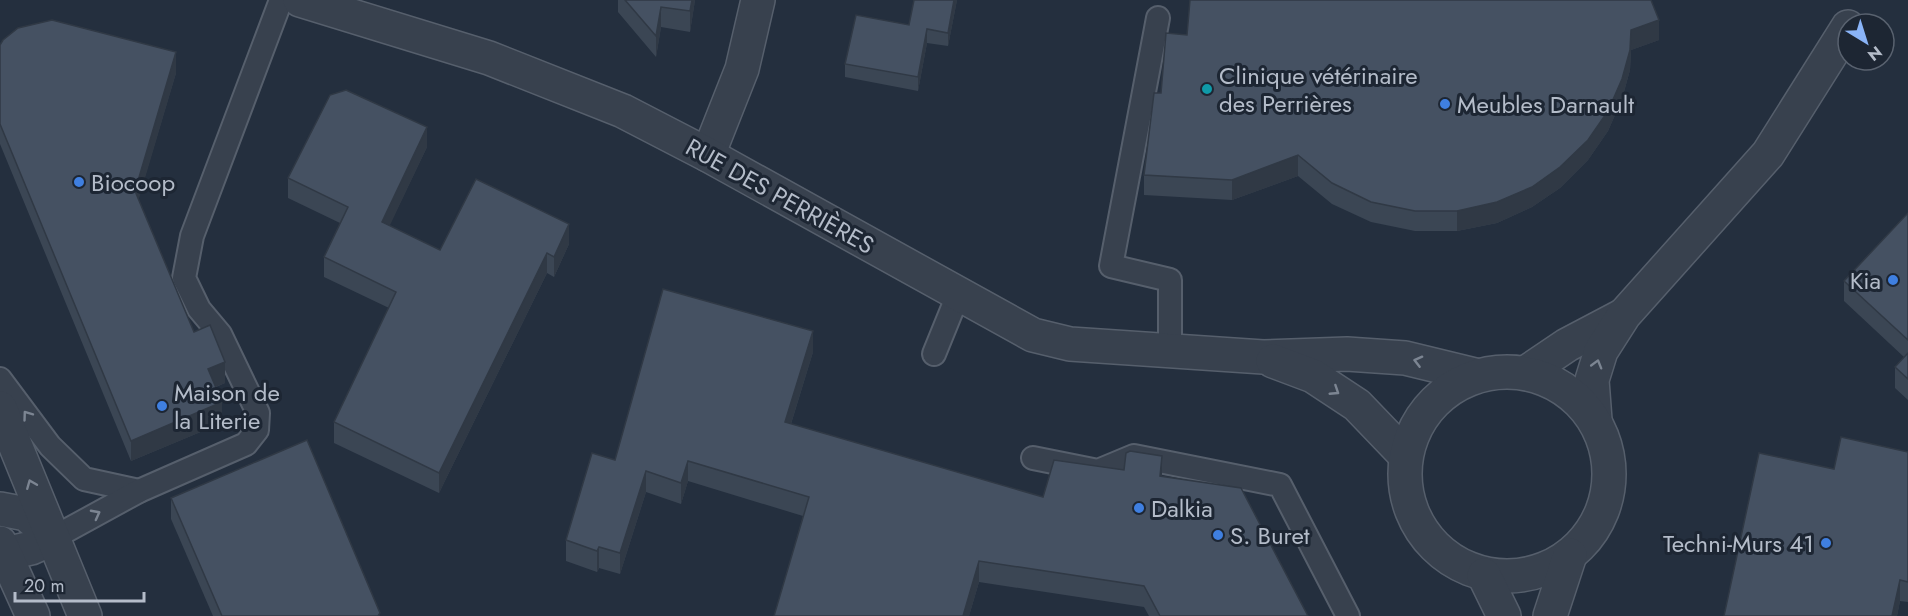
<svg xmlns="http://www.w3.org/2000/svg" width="1908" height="616" viewBox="0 0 1908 616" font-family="Jost,sans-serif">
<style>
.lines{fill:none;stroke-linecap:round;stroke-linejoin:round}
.service-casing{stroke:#565f6c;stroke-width:26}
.minor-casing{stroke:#565f6c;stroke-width:36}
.tertiary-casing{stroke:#565f6c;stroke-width:36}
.service{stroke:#38414e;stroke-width:22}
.minor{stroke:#38414e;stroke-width:33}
.tertiary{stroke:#38414e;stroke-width:33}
.wall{fill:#3b4654}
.shaded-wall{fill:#303945}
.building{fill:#455162;stroke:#303945;stroke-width:1.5}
.oneway{stroke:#7c8592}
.culture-dot{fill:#0f9aa8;stroke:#1d2633;stroke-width:2}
.shop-dot{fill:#3f7fe0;stroke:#1d2633;stroke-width:2}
.labels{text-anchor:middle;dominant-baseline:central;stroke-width:6;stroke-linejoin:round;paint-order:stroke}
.poi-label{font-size:24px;fill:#b4bcc9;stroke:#1d2633;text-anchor:start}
.street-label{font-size:24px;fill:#b4bcc9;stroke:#1d2633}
</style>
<rect width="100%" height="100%" fill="#242f3e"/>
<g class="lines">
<g class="service-casing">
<g id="service">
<path d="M1158 18 1111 266 1170 280V350"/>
<path d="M934 354 958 295"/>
<path d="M0 379 50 446 84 479 139 491"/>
<path d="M1033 458 1098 471 1134 456 1280 485 1348 616"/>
<path d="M53 538 139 491 246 444 257 430 258 413 220 334 199 309 184 278 192 236 281 0"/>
</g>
</g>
<g class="minor-casing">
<g id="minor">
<path d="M708 155 742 69 758 0"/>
<path d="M1527 372 1567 345 1622 316"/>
<path d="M1595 420 1592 380 1601 351 1624 315 1768 154 1848 27"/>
<path d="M0 509 26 514 53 538 31 548 5 554"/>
</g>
</g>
<g class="tertiary-casing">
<g id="tertiary">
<path d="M300 0 489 58 623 111 708 155 1033 335 1070 344 1263 357 1347 354 1405 358 1475 375"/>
<path d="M1273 361 1313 376 1357 405 1405 455"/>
<circle cx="1507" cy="474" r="102"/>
<path d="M0 408 85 616"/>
<path d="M0 543 33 616"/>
<path d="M1484 575 1504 616"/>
<path d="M1550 616 1570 555"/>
</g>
</g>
<use href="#service" class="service"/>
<use href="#minor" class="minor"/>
<use href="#tertiary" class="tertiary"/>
</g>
<g class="wall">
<path d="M618 0H695L690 32 661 27 656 57 618 12Z"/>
<path d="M914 0H957L948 46 927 43 918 91 845 77V64L909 25Z"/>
<path d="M1187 35 1659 40 1631 50 1630 70 1622 99 1608 131 1588 160 1560 188 1532 207 1497 223 1457 231H1415L1371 222 1332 204 1298 176 1232 200 1144 195V175L1161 93Z"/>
<path d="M0 45 176 73 138 200 194 332 225 383 216 387 222 423 131 461 0 144Z"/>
<path d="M427 147 389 226 440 250 569 244 554 277 547 273 439 493 334 443V422L389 308 324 277V257L340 223 288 198V178Z"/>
<path d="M1908 213V400L1895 388V367L1904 357 1844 301V281Z"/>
<path d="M813 352 791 424 1043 497 1162 476 1308 616H1149L1144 607 979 582 969 616H774L803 516 688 481 681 504 646 492 620 574 599 568 597 572 566 561V540L615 460Z"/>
<path d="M1908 452V602L1900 601 1897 616H1724Z"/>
<path d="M171 498 380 616H213L171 519Z"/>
</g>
<g class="shaded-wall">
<path d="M692 0H695L690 32V11Z"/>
<path d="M954 0H957L948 46V33Z"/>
<path d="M661 7V27L656 57V36Z"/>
<path d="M1659 20V40L1631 50 1630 70 1622 99 1608 131 1588 160 1560 188 1532 207 1497 223 1457 231V211L1631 30Z"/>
<path d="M927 29V43L918 91V77Z"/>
<path d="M176 52V73L135 212V191Z"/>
<path d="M427 127V147L382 242V222Z"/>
<path d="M1298 155V176L1232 200V180Z"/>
<path d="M569 224V244L554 277V257Z"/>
<path d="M547 253V273L439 493V473Z"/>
<path d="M813 331V352L785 443V422Z"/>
<path d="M225 362V383L208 390V369Z"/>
<path d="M222 402V423L131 461V441Z"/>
<path d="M1162 456V477L1160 476Z"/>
<path d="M688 461V481L681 504V483Z"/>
<path d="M646 471V492L620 574V553Z"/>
<path d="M599 547V568L597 572V551Z"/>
<path d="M979 561V582L969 616H963Z"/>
<path d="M1900 580V601L1897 616H1892Z"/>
</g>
<g class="building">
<path d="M625 0H692L690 11 661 7 656 36Z"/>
<path d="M914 0H954L948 33 927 29 918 77 845 64 856 15 909 25Z"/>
<path d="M1190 0H1651L1659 20 1631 30 1630 50 1622 79 1608 111 1588 140 1560 167 1532 187 1497 202 1457 211H1415L1371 202 1332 183 1298 155 1232 180 1144 175 1154 93H1161L1166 33 1187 35Z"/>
<path d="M52 20 176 52 135 191 194 332 210 325 225 362 208 369 222 402 131 441 0 124V45L3 40 18 28Z"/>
<path d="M346 90 427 127 382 222 440 250 476 179 569 224 554 257 547 253 439 473 334 422 396 292 324 257 348 207 288 178 330 95Z"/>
<path d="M1908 213V340L1844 281Z"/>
<path d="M663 289 813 331 785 422 1043 497 1054 460 1124 470 1126 453 1130 451 1162 456 1160 476 1241 488 1308 616H1160L1144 586 979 561 963 616H774L809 497 688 461 681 483 646 471 620 553 599 547 597 551 566 540 592 453 615 460Z"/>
<path d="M1908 353V379L1895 367Z"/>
<path d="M1841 437 1908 452V582L1900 580 1892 616H1724L1759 453 1834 469Z"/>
<path d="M307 440 380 613 378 616H222L171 498Z"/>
</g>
<defs><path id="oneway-chevron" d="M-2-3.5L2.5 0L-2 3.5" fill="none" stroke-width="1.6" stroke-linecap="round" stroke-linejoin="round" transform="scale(1.5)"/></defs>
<g class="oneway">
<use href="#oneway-chevron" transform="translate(1418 361) rotate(-166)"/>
<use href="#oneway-chevron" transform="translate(1597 364) rotate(-74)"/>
<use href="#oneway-chevron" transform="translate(1335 391) rotate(33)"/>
<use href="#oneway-chevron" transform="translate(27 415) rotate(-126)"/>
<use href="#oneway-chevron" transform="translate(31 484) rotate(-112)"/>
<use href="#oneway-chevron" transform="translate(96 514) rotate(-28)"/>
</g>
<circle class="culture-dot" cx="1207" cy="89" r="6"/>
<g class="shop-dot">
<circle cx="1445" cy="104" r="6"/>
<circle cx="79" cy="182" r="6"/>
<circle cx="1893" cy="280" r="6"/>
<circle cx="162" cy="406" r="6"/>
<circle cx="1139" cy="508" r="6"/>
<circle cx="1218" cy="535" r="6"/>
<circle cx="1826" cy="543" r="6"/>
</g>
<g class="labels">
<g class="poi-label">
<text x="1219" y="75">Clinique vétérinaire<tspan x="1219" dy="28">des Perrières</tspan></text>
<text x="1457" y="104">Meubles Darnault</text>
<text x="91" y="182">Biocoop</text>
<text x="1881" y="280" text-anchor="end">Kia</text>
<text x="174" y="392">Maison de<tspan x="174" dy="28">la Literie</tspan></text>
<text x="1151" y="508">Dalkia</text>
<text x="1230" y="535">S. Buret</text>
<text x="1814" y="543" text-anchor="end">Techni-Murs 41</text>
</g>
<g class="street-label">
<text transform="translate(780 196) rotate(29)">RUE DES PERRIÈRES</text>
</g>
</g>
<g transform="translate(1866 42) rotate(142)"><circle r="28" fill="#1d2633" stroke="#59626f" stroke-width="1.5"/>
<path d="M0-4.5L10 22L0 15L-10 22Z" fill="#8ab4f8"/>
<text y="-9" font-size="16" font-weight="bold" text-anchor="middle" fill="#b4bcc9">N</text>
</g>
<path d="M15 592v9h129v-9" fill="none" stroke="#b4bcc9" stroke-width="3"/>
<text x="24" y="592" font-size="18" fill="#b4bcc9" stroke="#1d2633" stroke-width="4.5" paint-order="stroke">20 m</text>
</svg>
